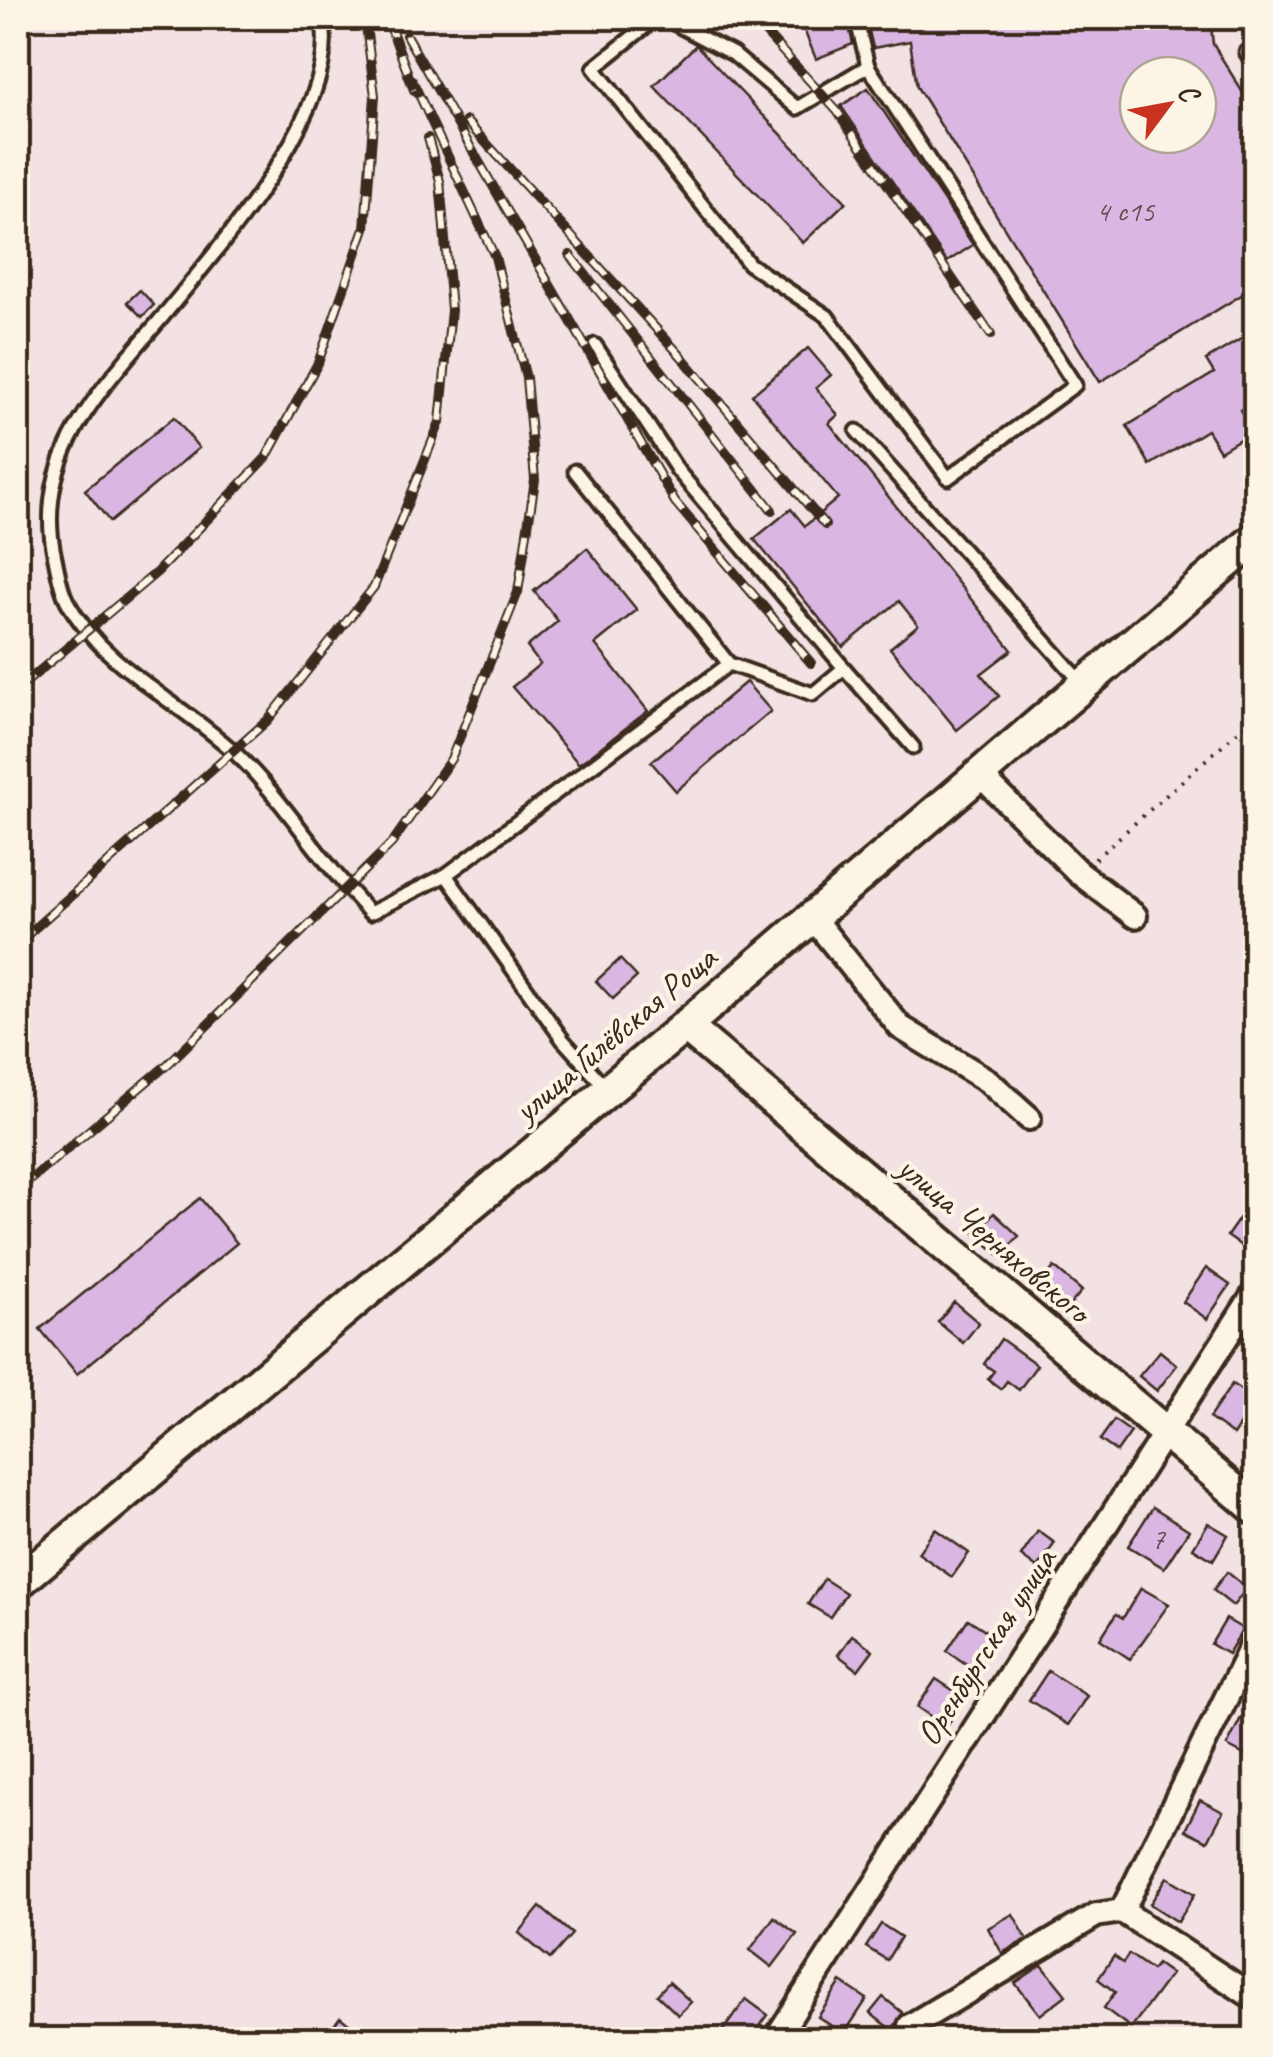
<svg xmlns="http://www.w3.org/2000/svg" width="1273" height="2057" viewBox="0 0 1273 2057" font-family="Caveat,sans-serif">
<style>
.building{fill:#dab7e2;stroke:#3b2a1e;stroke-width:2.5;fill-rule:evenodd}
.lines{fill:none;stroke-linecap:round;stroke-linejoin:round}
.lane-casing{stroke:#3b2a1e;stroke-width:19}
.street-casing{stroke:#3b2a1e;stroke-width:30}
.secondary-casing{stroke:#3b2a1e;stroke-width:38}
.path{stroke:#3b2a1e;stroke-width:4;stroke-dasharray:2.5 8;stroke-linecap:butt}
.lane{stroke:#fcf5e5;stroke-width:11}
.street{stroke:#fcf5e5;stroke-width:22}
.secondary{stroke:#fcf5e5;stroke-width:30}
.rail-casing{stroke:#3b2a1e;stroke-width:10}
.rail{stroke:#fcf5e5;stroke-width:6;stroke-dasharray:19;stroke-linecap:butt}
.labels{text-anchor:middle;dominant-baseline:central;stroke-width:8;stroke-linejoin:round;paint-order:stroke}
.number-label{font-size:30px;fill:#634d4f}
.street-label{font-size:35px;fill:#3b2a1e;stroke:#fcf5e5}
</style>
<rect width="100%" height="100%" fill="#f2e2e4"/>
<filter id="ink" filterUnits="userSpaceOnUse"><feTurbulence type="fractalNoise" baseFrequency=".01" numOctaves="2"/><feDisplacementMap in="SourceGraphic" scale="20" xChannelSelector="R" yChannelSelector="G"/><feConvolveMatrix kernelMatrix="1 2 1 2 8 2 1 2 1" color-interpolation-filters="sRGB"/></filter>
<g filter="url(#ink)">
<g class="building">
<path d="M799 18H847L853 44 816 59Z"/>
<path d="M866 18H1210L1213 44 1256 114V286L1100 382 917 87 910 41 873 48ZM1138 75H1198V135H1138Z"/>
<path d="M696 45 846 202 803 243 654 86Z"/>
<path d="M868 88 973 245 947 262 841 106Z"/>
<path d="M140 290 154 305 142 317 127 302Z"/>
<path d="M1256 330V401L1240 410 1253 431 1220 451 1207 430 1150 465 1127 426 1214 373 1206 360Z"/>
<path d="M808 348 831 375 816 388 838 415 829 423 1012 650 981 674 999 696 957 730 890 648 918 625 899 601 843 647 754 539 791 509 805 526 838 498 752 395Z"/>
<path d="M174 417 199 448 110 522 85 490Z"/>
<path d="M587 548 637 610 595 644 648 711 579 764 512 687 540 664 527 647 558 621 534 591Z"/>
<path d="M746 682 771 711 676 791 651 762Z"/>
<path d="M620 959 637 977 613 999 596 981Z"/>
<path d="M200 1198 237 1243 77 1374 40 1329Z"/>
<path d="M994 1213 1019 1236 1000 1256 975 1233Z"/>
<path d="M1241 1216 1256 1226V1256L1227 1236Z"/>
<path d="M1054 1267 1082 1291 1062 1314 1036 1291Z"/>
<path d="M1206 1268 1230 1285 1207 1319 1183 1302Z"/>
<path d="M954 1302 979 1323 963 1343 938 1322Z"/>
<path d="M1001 1339 1037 1365 1019 1390 1007 1381 1001 1389 988 1379 994 1371 984 1364Z"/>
<path d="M1160 1351 1177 1365 1157 1391 1139 1376Z"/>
<path d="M1232 1384 1256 1400 1233 1435 1209 1418Z"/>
<path d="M1114 1420 1131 1432 1117 1452 1100 1440Z"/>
<path d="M1153 1507 1189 1530 1164 1568 1128 1546Z"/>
<path d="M1208 1523 1228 1535 1213 1560 1193 1548Z"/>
<path d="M935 1529 969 1553 952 1577 918 1553Z"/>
<path d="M1038 1531 1055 1543 1037 1568 1021 1556Z"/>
<path d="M1227 1572 1247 1588 1233 1606 1213 1590Z"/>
<path d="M824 1579 846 1593 830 1617 808 1604Z"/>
<path d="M1141 1588 1169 1604 1130 1659 1100 1639 1116 1614 1123 1618Z"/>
<path d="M968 1619 996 1637 975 1670 947 1651Z"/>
<path d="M1226 1619 1243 1629 1228 1654 1211 1644Z"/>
<path d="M852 1635 873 1650 858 1670 838 1655Z"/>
<path d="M1048 1671 1087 1696 1068 1725 1029 1700Z"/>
<path d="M936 1679 965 1698 946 1727 917 1707Z"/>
<path d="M1241 1718 1256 1725V1761L1227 1746Z"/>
<path d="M1200 1800 1223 1812 1208 1841 1185 1830Z"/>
<path d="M1167 1877 1195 1894 1178 1922 1150 1904Z"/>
<path d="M540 1907 572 1934 550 1959 519 1933Z"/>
<path d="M1013 1914 1027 1939 1002 1953 988 1928Z"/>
<path d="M774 1917 797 1934 772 1967 750 1950Z"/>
<path d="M881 1924 901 1937 887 1960 866 1947Z"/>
<path d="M1129 1954 1152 1970 1157 1964 1171 1974 1131 2028 1104 2008 1115 1992 1098 1979 1114 1956 1123 1963Z"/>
<path d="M1042 1965 1066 1995 1040 2015 1015 1983Z"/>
<path d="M669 1982 691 2002 678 2015 657 1995Z"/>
<path d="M841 1982 867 1999 844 2034 818 2017Z"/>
<path d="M883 1997 903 2013 895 2025 898 2035 870 2013Z"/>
<path d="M746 1999 768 2015 750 2040H716Z"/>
<path d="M340 2017 369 2040H323Z"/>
</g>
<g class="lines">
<g class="lane-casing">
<g id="lane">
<path d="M322 18C343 108 220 246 164 315 104 387 31 455 55 558 58 572 60 588 67 601 102 666 180 702 234 752 284 799 321 863 370 913L446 875 563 1040 607 1089"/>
<path d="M656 18 594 68 749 264 827 316 948 478 1075 385 868 66 797 108 733 54 664 18"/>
<path d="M856 18 868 66"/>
<path d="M1246 52 1256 68"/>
<path d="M595 345 678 471 844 668 813 694 729 664"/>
<path d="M857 431 1084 685"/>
<path d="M844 668 913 747"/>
<path d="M446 875 729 664 575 471"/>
</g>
</g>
<g class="street-casing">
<g id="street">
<path d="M979 774 1079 873 1135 916"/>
<path d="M812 917 900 1027 988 1081 1029 1118"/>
<path d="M1256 1637 1122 1911 1256 1999"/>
<path d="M910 2026 1096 1915 1122 1911"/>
<path d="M775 2040 1256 1291"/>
</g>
</g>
<g class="secondary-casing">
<g id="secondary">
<path d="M685 1026 1256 1509"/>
<path d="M18 1583 685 1026 1256 538"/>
</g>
</g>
<path class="path" d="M1095 859 1256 715"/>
<use href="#lane" class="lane"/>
<use href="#street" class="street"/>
<use href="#secondary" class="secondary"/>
<g class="rail-casing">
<g id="rail">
<path d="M387 18 414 90"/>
<path d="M752 18 837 111 991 335"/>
<path d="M406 35 675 502 811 663"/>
<path d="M466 121 681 356 825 525"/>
<path d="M570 255 772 510"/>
<path d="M18 689 157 572 266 458 318 363 365 228 375 96 365 18"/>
<path d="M18 943 268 720 374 587 440 422 451 310 440 181 428 138"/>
<path d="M18 1190 168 1064 392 843 451 759 518 592 535 480 526 378 495 257 412 80"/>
</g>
</g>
<use href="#rail" class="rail"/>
</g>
</g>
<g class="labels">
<g class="number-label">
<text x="1125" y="211">4 с15</text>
<text x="1158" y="1538">7</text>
</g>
<g class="street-label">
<text transform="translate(615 1034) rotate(-40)">улица Гилёвская Роща</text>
<text transform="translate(994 1239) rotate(40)">улица Черняховского</text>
<text transform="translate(986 1647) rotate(-57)">Оренбургская улица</text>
</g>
</g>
<rect width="1273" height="2057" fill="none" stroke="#fcf5e5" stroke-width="60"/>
<rect x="30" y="30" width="1213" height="1997" fill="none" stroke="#3b2a1e" stroke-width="4" filter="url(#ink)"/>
<g transform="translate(1168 105) rotate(58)"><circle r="48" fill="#fcf5e5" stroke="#afa495" stroke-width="2.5"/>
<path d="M0-8L18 38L0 25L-18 38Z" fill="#c8321e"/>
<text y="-15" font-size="28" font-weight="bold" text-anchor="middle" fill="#3b2a1e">С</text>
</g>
</svg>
